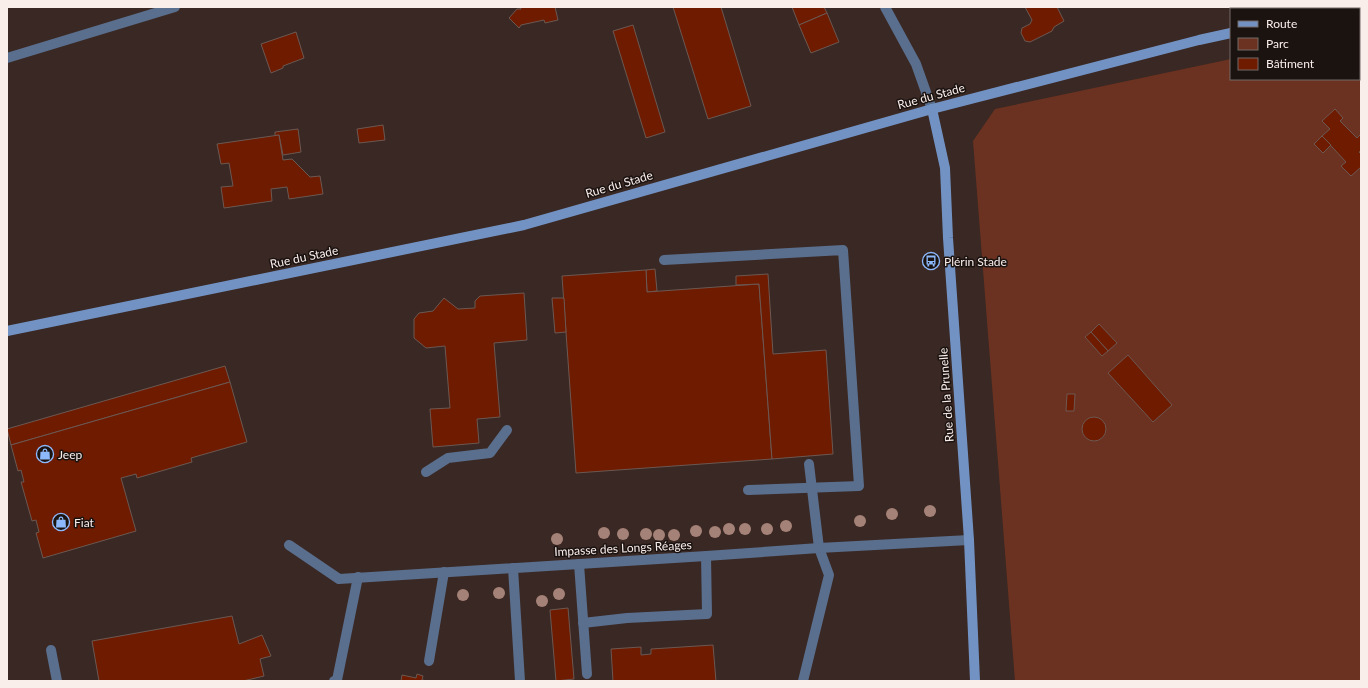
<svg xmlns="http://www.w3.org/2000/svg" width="1368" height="688" viewBox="0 0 1368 688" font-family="Lato,sans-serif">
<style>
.green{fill:#6b3221}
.building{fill:#6f1b00;stroke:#6c5852}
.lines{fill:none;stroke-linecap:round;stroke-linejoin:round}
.lane{stroke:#5a6e8d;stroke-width:10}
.street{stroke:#5a6e8d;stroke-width:10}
.secondary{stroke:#7292c4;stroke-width:10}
.tree{fill:#a58277}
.labels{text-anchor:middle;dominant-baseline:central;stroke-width:3;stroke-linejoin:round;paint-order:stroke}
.street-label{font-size:12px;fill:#faeeeb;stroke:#1b1310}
.poi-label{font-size:12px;fill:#faeeeb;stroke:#1b1310;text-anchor:start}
</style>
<rect width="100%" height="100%" fill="#392823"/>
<path class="green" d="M1361 31V681H1015L973 141 995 109 1231 59V79H1359V32Z"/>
<g class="building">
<path d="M520 7H555L558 20 545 23 544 20 521 25 519 28 509 18 517 9H521Z"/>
<path d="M673 7H721L751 106 708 119Z"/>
<path d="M792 7H824L827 13 799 25Z"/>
<path d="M1025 7H1057L1064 21 1054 27 1052 31 1030 42 1025 41 1021 33 1022 28 1030 24 1032 20Z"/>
<path d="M827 13 839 42 811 53 799 25Z"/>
<path d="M633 25 665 132 646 138 613 31Z"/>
<path d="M296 32 304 58 283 66V68L271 73 261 44Z"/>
<path d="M1335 109 1343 118 1340 121 1357 138 1361 134V151L1359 152 1361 154V167L1351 176 1341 166 1346 162 1322 136 1330 129 1322 121Z"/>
<path d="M383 125 385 140 359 143 357 129Z"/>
<path d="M298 129 301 152 283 155 279 135 275 136V132Z"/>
<path d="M279 135 283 160 292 159 310 177 320 176 323 194 289 199 287 187 271 189 272 201 224 208 221 187 233 186 229 163 221 164 217 144Z"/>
<path d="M1322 136 1331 145 1323 153 1314 144Z"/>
<path d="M655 269 657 291 647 292 646 270Z"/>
<path d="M646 270 647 292 759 284 772 459 576 473 562 276Z"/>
<path d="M768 274 773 354 826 350 833 454 772 459 759 284 736 285V276Z"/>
<path d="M524 293 527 340 494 343 500 417 477 419 479 443 433 447 430 409 450 408 445 346 426 348 414 338V319L419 313 433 311 444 298 458 309 475 308V301L480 296Z"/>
<path d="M552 298H564L566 332 555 333Z"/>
<path d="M1099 324 1117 343 1108 351 1091 332Z"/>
<path d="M1091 332 1108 351 1102 356 1085 337Z"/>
<path d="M1128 355 1172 405 1153 422 1108 373Z"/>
<path d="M225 366 230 382 11 445 7 429Z"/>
<path d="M230 382 247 442 191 458 192 462 137 478 136 474 121 478 136 531 43 558 36 533 39 532 36 520 32 521 21 482H24L21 470 18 471 11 445Z"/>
<path d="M1067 394H1075L1074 411H1066Z"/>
<circle cx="1094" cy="429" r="12"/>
<path d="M568 608 574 679 556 681 550 610Z"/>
<path d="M232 616 239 644 262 635 271 656 260 659 264 676 243 681H99L92 641Z"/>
<path d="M713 645 716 681H613L611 649 641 647V655L651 654V649Z"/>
<path d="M417 674 423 676 422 680 428 681H401L402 675 416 678Z"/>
</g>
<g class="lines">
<g class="lane">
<path d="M664 260 843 250 859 486 748 490"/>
<path d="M426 472 448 458 490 453 507 430"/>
<path d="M579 564 587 674"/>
<path d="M513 568 520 681"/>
<path d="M583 623 627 618 707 614 706 556"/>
<path d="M51 650 57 681"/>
<path d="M429 661 444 572"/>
<path d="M334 681 337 680 358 577"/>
<path d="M803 681 829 575 819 548 809 464"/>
</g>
<g class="street">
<path d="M885 7 916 64 932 109"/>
<path d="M7 58 175 7"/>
<path d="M289 545 339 579 706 556 819 548 969 540"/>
</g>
<g class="secondary">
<path d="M1315 7V9"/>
<path d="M1347 9 1357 7"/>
<path d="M932 109 945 168 948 238 969 540 975 681"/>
<path d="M7 331 524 225 932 109 1199 40 1231 33"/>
</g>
</g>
<g class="tree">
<circle cx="930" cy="511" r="6"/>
<circle cx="892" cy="514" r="6"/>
<circle cx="860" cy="521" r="6"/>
<circle cx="786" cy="526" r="6"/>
<circle cx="729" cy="529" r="6"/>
<circle cx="745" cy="529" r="6"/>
<circle cx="767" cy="529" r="6"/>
<circle cx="696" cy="531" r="6"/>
<circle cx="715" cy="532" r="6"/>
<circle cx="604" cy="533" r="6"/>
<circle cx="623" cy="534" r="6"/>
<circle cx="646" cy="534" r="6"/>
<circle cx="659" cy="535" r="6"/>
<circle cx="674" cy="535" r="6"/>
<circle cx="557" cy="539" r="6"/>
<circle cx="499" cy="593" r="6"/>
<circle cx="559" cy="594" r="6"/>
<circle cx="463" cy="595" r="6"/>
<circle cx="542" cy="601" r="6"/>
</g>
<defs>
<g id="bus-ring" transform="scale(0.9)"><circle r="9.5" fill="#1b1310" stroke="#8db9fc" stroke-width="1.5"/><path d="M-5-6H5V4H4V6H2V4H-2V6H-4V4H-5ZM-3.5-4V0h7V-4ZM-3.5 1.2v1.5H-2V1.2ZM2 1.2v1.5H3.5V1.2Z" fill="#8db9fc"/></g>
<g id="shop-ring" transform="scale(0.9)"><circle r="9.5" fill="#1b1310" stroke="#8db9fc" stroke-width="1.5"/><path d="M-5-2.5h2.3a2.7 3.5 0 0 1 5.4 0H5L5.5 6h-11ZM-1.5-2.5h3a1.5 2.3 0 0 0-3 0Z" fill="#8db9fc"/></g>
</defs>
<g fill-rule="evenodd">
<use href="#bus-ring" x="931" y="261"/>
<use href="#shop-ring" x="45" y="454"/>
<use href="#shop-ring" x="61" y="522"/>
</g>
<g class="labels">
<g class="street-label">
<text transform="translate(931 96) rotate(-15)">Rue du Stade</text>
<text transform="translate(619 184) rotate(-16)">Rue du Stade</text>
<text transform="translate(304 257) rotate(-12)">Rue du Stade</text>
<text transform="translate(946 395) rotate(-94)">Rue de la Prunelle</text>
<text transform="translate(623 548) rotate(-3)">Impasse des Longs Réages</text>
</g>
<g class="poi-label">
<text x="944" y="261">Plérin Stade</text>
<text x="58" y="454">Jeep</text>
<text x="74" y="522">Fiat</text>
</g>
</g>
<rect width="1368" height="688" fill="none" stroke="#faeeeb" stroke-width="16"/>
<rect x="1230" y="8" width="130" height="72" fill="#1b1310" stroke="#746b68"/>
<rect x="1238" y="21" width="20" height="6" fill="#7292c4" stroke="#746b68"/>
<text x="1266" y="28" font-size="12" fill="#faeeeb">Route</text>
<rect x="1238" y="38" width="20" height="12" fill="#6b3221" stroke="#746b68"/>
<text x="1266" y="48" font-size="12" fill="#faeeeb">Parc</text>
<rect x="1238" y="58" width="20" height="12" fill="#6f1b00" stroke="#746b68"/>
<text x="1266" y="68" font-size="12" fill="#faeeeb">Bâtiment</text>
</svg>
